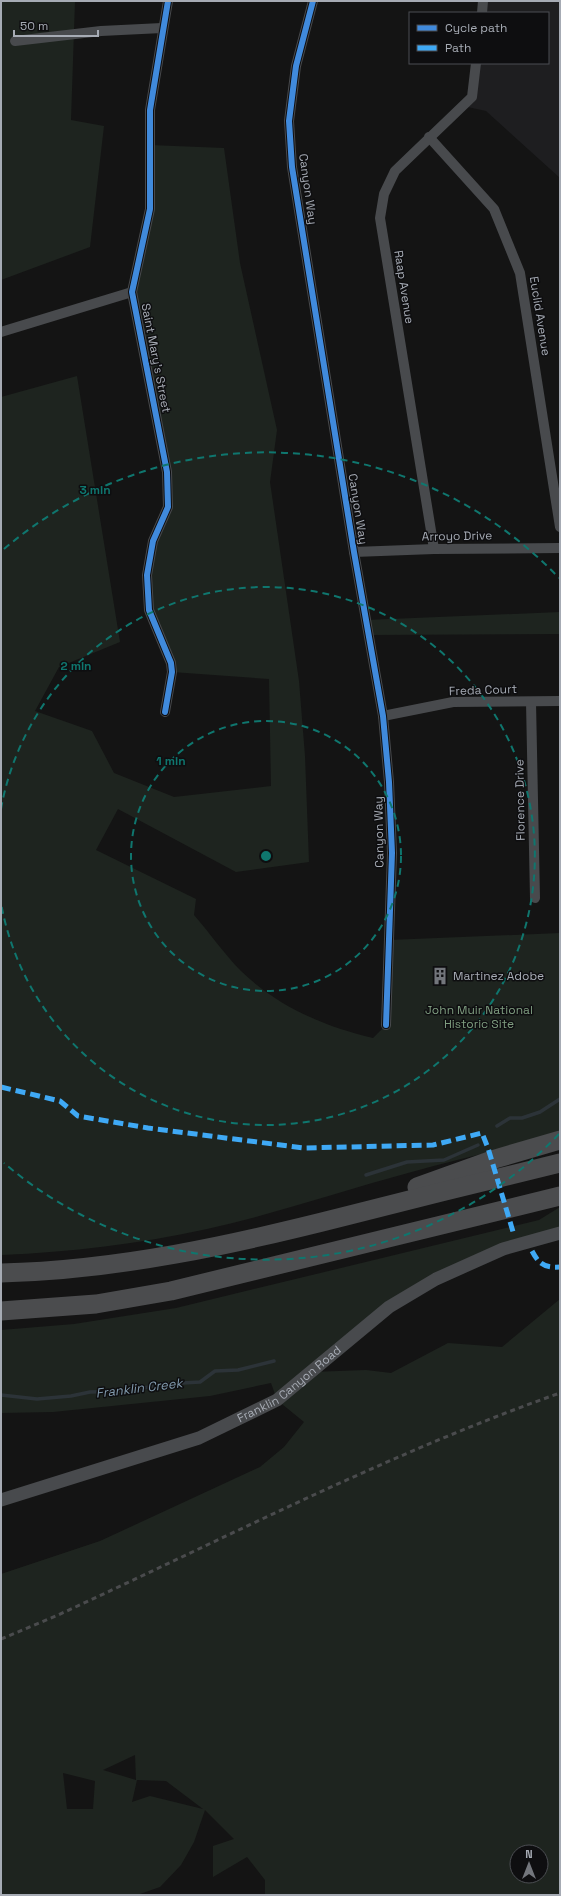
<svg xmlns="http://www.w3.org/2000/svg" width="561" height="1896" viewBox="0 0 561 1896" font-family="'Space Grotesk',sans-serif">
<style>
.built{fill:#1e1e20}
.green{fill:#1e241f;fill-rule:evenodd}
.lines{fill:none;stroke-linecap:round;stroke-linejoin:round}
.stream{stroke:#2c3338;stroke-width:3.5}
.minor{stroke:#484a4d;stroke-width:10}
.tertiary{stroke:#484a4d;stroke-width:13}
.motorway{stroke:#4b4c4e;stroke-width:19}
.rail{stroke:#4a4b4d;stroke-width:3;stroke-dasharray:5 4;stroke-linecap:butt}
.quiet{stroke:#3fa9f5;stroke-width:5;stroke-dasharray:10 5;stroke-linecap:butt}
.cycleway-casing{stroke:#0e0e10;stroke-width:8}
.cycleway{stroke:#408adc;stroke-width:6}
.ring{fill:none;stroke:#0f766e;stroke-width:2;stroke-dasharray:7 5}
.labels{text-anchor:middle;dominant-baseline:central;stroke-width:3;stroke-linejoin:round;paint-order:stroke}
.street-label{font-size:12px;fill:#a6abb4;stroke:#0e0e10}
.poi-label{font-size:12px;fill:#a6abb4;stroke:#0e0e10;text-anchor:start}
.park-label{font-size:12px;fill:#7f9d80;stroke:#0e0e10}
.water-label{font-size:13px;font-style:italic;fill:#8099ac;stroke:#0e0e10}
.centre{fill:#0f766e;stroke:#0e0e10;stroke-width:2}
.ring-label{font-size:12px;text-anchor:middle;font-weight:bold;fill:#0f766e;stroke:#0e0e10;stroke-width:3;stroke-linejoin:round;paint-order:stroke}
</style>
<rect width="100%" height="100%" fill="#141414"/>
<path class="built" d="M483 1H560V178L486 111 463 106 472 97 476 63H548V13H482Z"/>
<g class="green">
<path d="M1 1H75L71 120 104 126 90 247 1 280Z"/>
<path d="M150 145 224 148 240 263 277 430 270 482 299 681 305 756 309 862 236 872 118 809 96 850 196 899 194 915C210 933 224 954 241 971 277 1006 325 1027 373 1038L386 1025 389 940 560 933V1133C510 1148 459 1159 408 1173 341 1191 275 1214 207 1229 139 1244 71 1252 1 1255V397L77 376 120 642 59 667 35 711 92 731 114 773 174 797 271 786 269 679 172 672 149 610 147 575 168 507 132 292 150 209Z"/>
<path d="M560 612V634L369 635 366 620Z"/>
<path d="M560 1207V1233L436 1279 311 1372 366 1370 391 1373 448 1343 502 1347 560 1299V1895H265V1880L247 1857 213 1877V1846L234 1839 205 1810 194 1842 181 1865 160 1887 137 1895H1V1574L100 1541 260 1467 284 1447 304 1422 277 1400 271 1383 210 1396 53 1412 1 1413V1330L74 1324 176 1308 539 1220ZM135 1755 136 1780 103 1770ZM63 1773 95 1781 93 1809H67ZM137 1780 166 1781 203 1809 150 1796 132 1802ZM517 1852H541V1876H517Z"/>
</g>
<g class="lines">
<g class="stream">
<path d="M497 1126 510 1118H522L540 1112 560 1099"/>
<path d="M366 1175 407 1162 444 1160 478 1145"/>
<path d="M1 1395 37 1399 71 1396 90 1392 127 1391 165 1384 200 1382 215 1371 238 1370 274 1361"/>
</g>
<g class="minor">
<path d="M313 1 296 66 289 121 292 167 354 552 383 716 389 782 392 853 386 1025"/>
<path d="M482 13 483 1"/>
<path d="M15 41 101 31 162 28"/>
<path d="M429 137 494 209 520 273 560 527"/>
<path d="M1 332 132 292"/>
<path d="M434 549 380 218 384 194 395 171 472 97 476 63"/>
<path d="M354 552 434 549 560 548"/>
<path d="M531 702 535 898"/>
<path d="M165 712 172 672 171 663 149 610 147 575 153 541 168 507 167 472 132 292 150 209V110L168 1"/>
<path d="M383 716 453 702 560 701"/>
</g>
<path class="tertiary" id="s1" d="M1 1500 199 1438 277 1400 389 1307 436 1279 503 1249 560 1233"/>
<g class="motorway">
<path d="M417 1187 495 1159 560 1140"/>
<path d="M1 1273C119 1270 232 1245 346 1216 417 1198 489 1180 560 1163"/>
<path d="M1 1311 96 1304 171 1291 560 1196"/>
</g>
<path class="rail" d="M1 1639 58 1615C224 1539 387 1454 560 1393"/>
<g class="quiet">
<path d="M1 1087 60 1101 78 1116 148 1128 304 1148 433 1145 482 1133 488 1148 514 1235"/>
<path d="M532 1251C539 1264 544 1268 560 1267"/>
</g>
<g class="cycleway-casing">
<g id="cycleway">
<path d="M313 1 296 66 289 121 292 167 354 552 383 716 389 782 392 853 386 1025"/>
<path d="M165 712 172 672 171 663 149 610 147 575 153 541 168 507 167 472 132 292 150 209V110L168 1"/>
</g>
</g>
<use href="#cycleway" class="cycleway"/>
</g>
<g class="ring">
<circle cx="266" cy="856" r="135"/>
<path d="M1 809A269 269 0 1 1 1 903"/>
<path d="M559 1134A404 404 0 0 1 4 1163M4 549A404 404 0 0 1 559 578"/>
</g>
<defs>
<g id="building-bare" transform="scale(1.38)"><path d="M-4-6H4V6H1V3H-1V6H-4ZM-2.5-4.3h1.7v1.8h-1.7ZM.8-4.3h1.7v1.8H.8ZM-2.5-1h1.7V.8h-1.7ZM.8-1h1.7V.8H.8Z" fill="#73767c" stroke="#0e0e10" stroke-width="2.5" paint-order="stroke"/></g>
</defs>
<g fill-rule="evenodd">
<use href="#building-bare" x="440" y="976"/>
</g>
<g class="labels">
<g class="street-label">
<text transform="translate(308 189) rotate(82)">Canyon Way</text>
<text transform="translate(404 287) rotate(81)">Raap Avenue</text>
<text transform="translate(540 316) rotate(81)">Euclid Avenue</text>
<text transform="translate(156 358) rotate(79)">Saint Mary's Street</text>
<text transform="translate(358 509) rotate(81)">Canyon Way</text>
<text transform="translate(457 536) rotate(-1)">Arroyo Drive</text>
<text transform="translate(483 690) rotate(-2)">Freda Court</text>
<text transform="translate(520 800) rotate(-91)">Florence Drive</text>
<text transform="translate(379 832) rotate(-91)">Canyon Way</text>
<text stroke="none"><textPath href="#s1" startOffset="313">Franklin Canyon Road</textPath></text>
</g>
<g class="poi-label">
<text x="453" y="976">Martinez Adobe</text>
</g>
<g class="park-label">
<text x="479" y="1010">John Muir National<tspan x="479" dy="14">Historic Site</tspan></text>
</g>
<g class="water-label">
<text transform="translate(139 1388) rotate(-7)">Franklin Creek</text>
</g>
</g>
<circle cx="266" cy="856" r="6" class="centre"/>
<g class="ring-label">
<text x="95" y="494">3 min</text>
<text x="76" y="670">2 min</text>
<text x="171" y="765">1 min</text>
</g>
<rect width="561" height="1896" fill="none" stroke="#a6abb4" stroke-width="4"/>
<rect x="409" y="12" width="140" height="52" fill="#0e0e10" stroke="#4b4d52"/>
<rect x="417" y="25" width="20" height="6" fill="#408adc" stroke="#4b4d52"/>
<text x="445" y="32" font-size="12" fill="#a6abb4">Cycle path</text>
<rect x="417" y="45" width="20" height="6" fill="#3fa9f5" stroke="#4b4d52"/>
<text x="445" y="52" font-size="12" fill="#a6abb4">Path</text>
<g transform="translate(529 1864)"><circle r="19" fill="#0e0e10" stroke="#4b4d52"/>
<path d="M0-3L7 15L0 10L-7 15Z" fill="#73767c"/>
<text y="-6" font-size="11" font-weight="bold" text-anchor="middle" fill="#a6abb4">N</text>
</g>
<path d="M14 30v6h84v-6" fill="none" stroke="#a6abb4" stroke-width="2"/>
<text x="20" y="30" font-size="12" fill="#a6abb4" stroke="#0e0e10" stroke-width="3" paint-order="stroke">50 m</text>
</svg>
